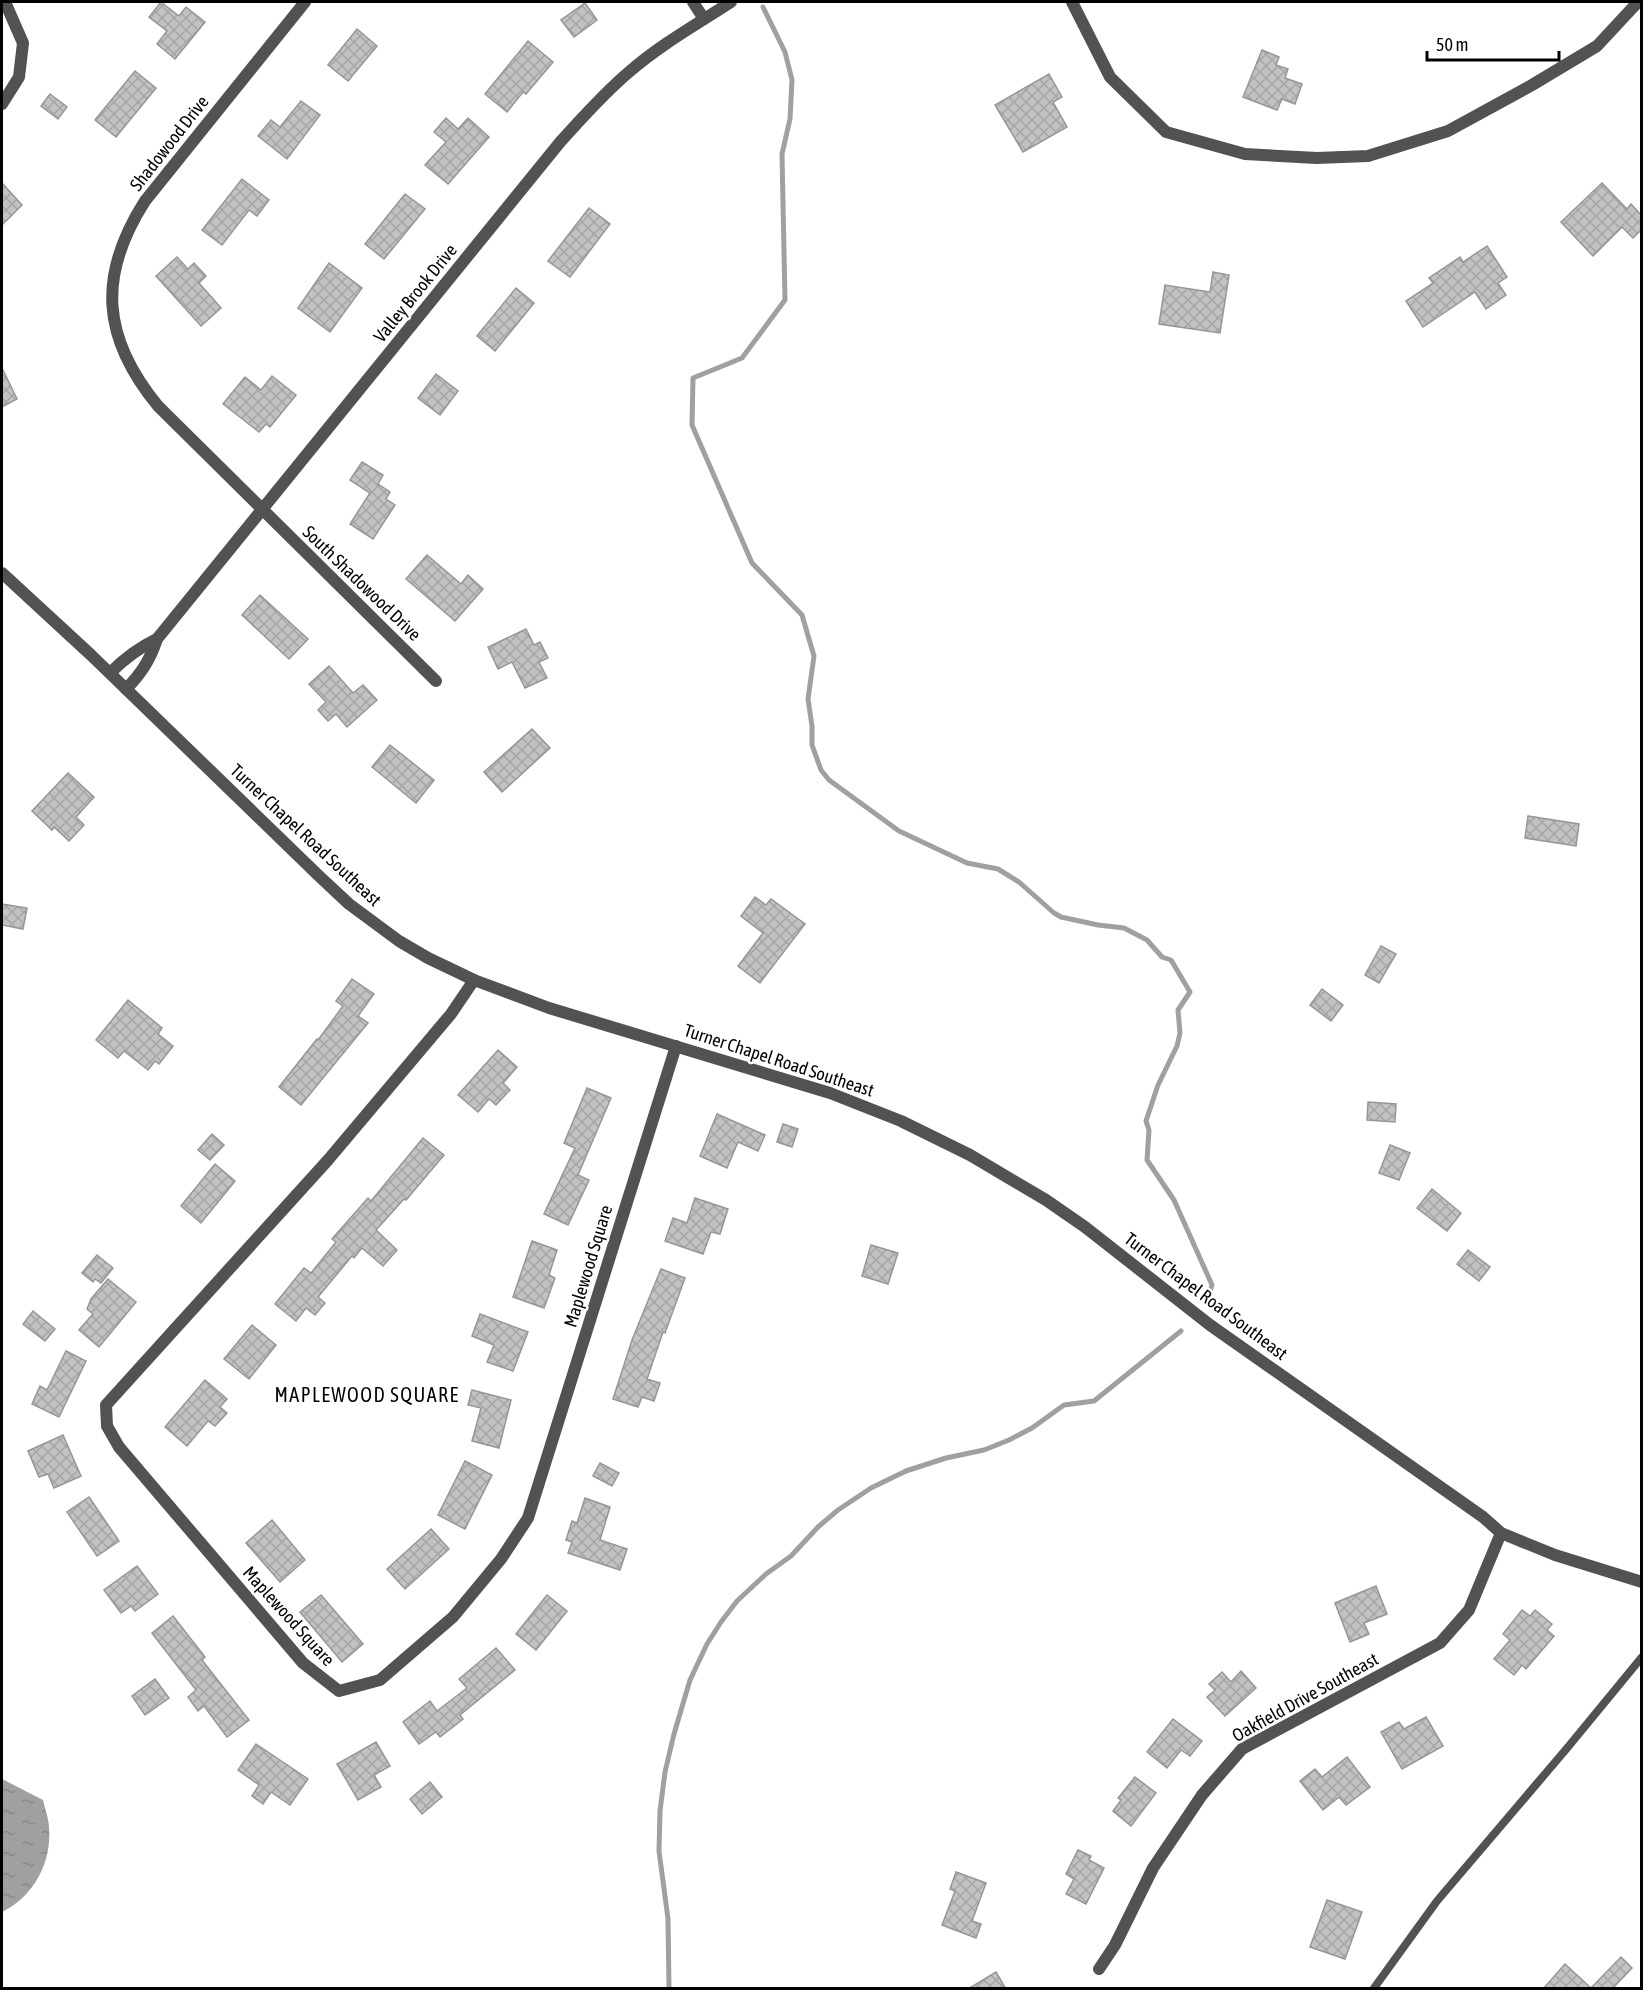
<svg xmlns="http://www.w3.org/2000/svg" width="1643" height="1990" viewBox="0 0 1643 1990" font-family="'Asap Condensed',sans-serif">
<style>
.water{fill:url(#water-ripples)}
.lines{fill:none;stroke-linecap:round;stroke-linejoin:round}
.stream{stroke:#a0a0a0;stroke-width:5}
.building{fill:url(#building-cross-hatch);stroke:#969696;stroke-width:1.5}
.service{stroke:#525252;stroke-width:8}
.minor{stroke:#525252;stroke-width:12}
.tertiary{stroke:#525252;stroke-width:12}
.labels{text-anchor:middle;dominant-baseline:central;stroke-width:5;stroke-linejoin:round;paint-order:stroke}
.street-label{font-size:18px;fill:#000;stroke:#fff}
.neighbourhood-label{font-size:20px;letter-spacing:1.5px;fill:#000;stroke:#fff}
</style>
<defs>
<pattern id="water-ripples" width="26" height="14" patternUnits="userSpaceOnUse" patternTransform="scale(1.5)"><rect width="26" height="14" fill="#a0a0a0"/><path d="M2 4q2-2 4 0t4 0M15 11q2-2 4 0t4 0" fill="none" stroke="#888"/></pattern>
<pattern id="building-cross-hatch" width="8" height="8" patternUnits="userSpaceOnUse" patternTransform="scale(1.5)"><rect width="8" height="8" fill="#c2c2c2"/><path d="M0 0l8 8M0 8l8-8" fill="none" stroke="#a5a5a5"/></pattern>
</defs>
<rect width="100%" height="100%" fill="#fff"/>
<path class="water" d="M2 1779 43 1800C45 1809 49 1819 49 1828 52 1863 33 1897 2 1912Z"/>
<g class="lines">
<g class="stream">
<path d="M763 7 785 52 792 80 790 119 782 154 785 300 742 358 693 378 692 425 752 563 802 615 814 656 808 699 812 726V745L821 770 829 780 899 831 967 863 998 869 1019 882 1054 913 1061 917 1098 925 1124 928 1147 940 1162 957 1171 960 1190 992 1178 1010 1180 1033 1177 1046 1158 1085 1146 1121 1149 1130 1147 1160 1174 1200 1212 1285 1209 1295"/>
<path d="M669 1988 668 1919 659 1851 660 1811 665 1772 674 1734 690 1680 707 1644 721 1622 737 1601 766 1574 791 1556 818 1527 838 1510 871 1488 906 1471 946 1458 984 1450 1009 1440 1032 1428 1064 1405 1094 1401 1181 1331"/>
</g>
</g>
<g class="building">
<path d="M161 2 179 16 186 7 205 22 175 59 157 44 167 31 149 17Z"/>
<path d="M585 3 597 20 574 37 561 20Z"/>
<path d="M357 29 377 46 348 81 328 65Z"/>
<path d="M528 41 553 62 526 94 523 92 507 112 485 94Z"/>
<path d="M1262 50 1279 57 1276 65 1288 69 1285 78 1302 84 1295 104 1282 99 1277 110 1243 97Z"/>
<path d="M135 71 156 88 116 137 95 120Z"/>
<path d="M1049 74 1062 97 1053 102 1067 127 1023 152 995 105Z"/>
<path d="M50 94 67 107 58 119 41 106Z"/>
<path d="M301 101 320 115 287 159 258 136 271 120 280 127Z"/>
<path d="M446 118 458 129 468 118 489 137 448 184 425 165 446 142 434 132Z"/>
<path d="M242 179 269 200 257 216 249 210 222 245 202 230Z"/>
<path d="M2 183 22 205 2 225Z"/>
<path d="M1602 183 1627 209 1631 204 1641 215V230L1633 238 1622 227 1593 256 1561 222Z"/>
<path d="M405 194 425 209 384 259 365 244Z"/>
<path d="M589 208 610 224 570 277 548 261Z"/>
<path d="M1487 246 1507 277 1498 283 1506 295 1486 309 1475 292 1423 327 1406 301 1433 283 1429 278 1460 257 1463 262Z"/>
<path d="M177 257 188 269 194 263 206 276 199 283 221 308 201 326 156 276Z"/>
<path d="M329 263 362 288 330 332 298 308Z"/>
<path d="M1213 272 1229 275 1220 333 1159 324 1165 285 1210 292Z"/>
<path d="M516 288 534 303 495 351 477 336Z"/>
<path d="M2 368 17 399 2 407Z"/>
<path d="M436 374 458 391 440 415 418 398Z"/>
<path d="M272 376 296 395 270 427 266 424 259 432 223 404 245 377 261 390Z"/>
<path d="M362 462 383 475 378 484 390 492 386 499 395 505 373 539 350 524 370 493 350 480Z"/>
<path d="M427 555 461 584 468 575 483 589 455 621 406 579Z"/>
<path d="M260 595 308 639 289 659 242 615Z"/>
<path d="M526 629 534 645 540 642 548 658 539 662 547 678 525 688 512 662 498 669 488 647Z"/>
<path d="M329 666 353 693 363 685 377 700 347 727 336 714 328 721 318 710 326 702 309 684Z"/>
<path d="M532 729 550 748 502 792 484 772Z"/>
<path d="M390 745 434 780 416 803 372 767Z"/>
<path d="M68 773 94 797 76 817 84 825 69 841 54 827 52 830 32 811Z"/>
<path d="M1528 816 1579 824 1576 846 1525 838Z"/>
<path d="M755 897 766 905 771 899 805 924 760 983 738 966 763 933 741 916Z"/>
<path d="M2 904 27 908 23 929 2 925Z"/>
<path d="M1381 946 1396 954 1379 983 1365 975Z"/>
<path d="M352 979 374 994 358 1016 368 1023 301 1105 279 1087 317 1039 318 1040 343 1006 336 1001Z"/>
<path d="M1322 989 1343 1005 1331 1021 1310 1005Z"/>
<path d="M128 1000 162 1028 158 1034 173 1046 159 1064 155 1061 148 1070 124 1051 118 1058 96 1040Z"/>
<path d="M498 1050 517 1067 503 1083 510 1090 496 1105 489 1099 478 1112 458 1095Z"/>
<path d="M587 1088 611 1098 578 1175 589 1180 568 1225 544 1214 575 1148 564 1143Z"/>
<path d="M1368 1102 1396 1104 1395 1122 1367 1120Z"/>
<path d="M717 1114 765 1135 758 1151 738 1142 727 1168 700 1156Z"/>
<path d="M783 1124 798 1129 792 1147 777 1142Z"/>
<path d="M212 1134 224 1145 210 1160 198 1150Z"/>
<path d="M423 1138 444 1155 406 1200 404 1199 376 1230 397 1250 383 1266 362 1248 354 1258 352 1256 318 1297 325 1303 315 1315 306 1308 296 1321 275 1304 304 1268 311 1273 336 1242 332 1239 368 1198 371 1201Z"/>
<path d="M1390 1145 1410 1153 1399 1180 1379 1173Z"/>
<path d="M215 1164 235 1181 201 1223 181 1206Z"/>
<path d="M1432 1189 1461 1213 1447 1231 1417 1208Z"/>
<path d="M695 1198 728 1209 720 1234 711 1232 703 1254 665 1241 673 1218 687 1223Z"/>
<path d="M532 1241 557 1250 549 1275 555 1278 544 1308 513 1297Z"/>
<path d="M871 1245 898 1253 888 1284 862 1276Z"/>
<path d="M1468 1250 1490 1267 1479 1281 1457 1264Z"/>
<path d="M97 1255 113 1268 101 1283 95 1279 93 1282 82 1273Z"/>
<path d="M661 1269 685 1278 665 1333 663 1332 647 1379 660 1383 654 1401 642 1397 638 1407 613 1399 632 1340Z"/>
<path d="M108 1279 136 1302 99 1347 79 1330 93 1314 87 1309 91 1299Z"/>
<path d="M33 1311 55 1329 45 1341 23 1324Z"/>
<path d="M480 1314 528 1332 513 1371 487 1362 494 1345 472 1336Z"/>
<path d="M252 1325 276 1345 249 1379 224 1359Z"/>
<path d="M66 1351 86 1361 59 1417 32 1404 40 1386 47 1390Z"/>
<path d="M205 1380 227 1399 220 1407 227 1413 215 1426 208 1421 187 1446 165 1427Z"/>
<path d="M472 1390 511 1400 499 1448 472 1441 481 1408 468 1405Z"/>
<path d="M63 1435 81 1476 54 1488 48 1474 39 1477 28 1451Z"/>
<path d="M465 1461 492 1475 465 1529 438 1515Z"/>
<path d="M600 1463 619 1473 612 1486 593 1476Z"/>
<path d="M89 1497 119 1541 97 1556 67 1512Z"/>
<path d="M585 1498 610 1507 600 1540 627 1549 620 1570 568 1553 572 1542 566 1540 572 1521 577 1523Z"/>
<path d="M272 1520 305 1560 280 1582 246 1543Z"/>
<path d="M431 1529 449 1549 405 1589 387 1569Z"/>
<path d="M137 1566 158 1594 135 1611 131 1606 121 1613 104 1590Z"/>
<path d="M1376 1586 1387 1614 1364 1623 1369 1634 1350 1642 1335 1603Z"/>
<path d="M321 1595 363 1644 342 1662 300 1612Z"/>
<path d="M547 1595 567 1611 536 1650 516 1634Z"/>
<path d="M1522 1610 1530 1616 1535 1610 1552 1624 1547 1630 1554 1636 1526 1669 1522 1665 1514 1675 1494 1659 1510 1640 1503 1634Z"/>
<path d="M173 1616 205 1657 202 1660 249 1720 227 1737 204 1706 198 1711 188 1697 196 1690 152 1633Z"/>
<path d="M496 1648 515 1670 460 1715 463 1719 440 1737 436 1732 419 1744 403 1722 430 1701 437 1711 467 1688 459 1679Z"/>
<path d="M1241 1671 1256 1688 1225 1716 1207 1697 1215 1690 1209 1684 1222 1672 1231 1682Z"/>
<path d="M155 1679 169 1698 145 1715 132 1696Z"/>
<path d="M1426 1717 1443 1746 1402 1769 1381 1732 1399 1722 1404 1729Z"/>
<path d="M1173 1719 1202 1741 1190 1756 1181 1750 1167 1768 1147 1752Z"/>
<path d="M376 1742 390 1766 374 1775 381 1787 358 1800 337 1764Z"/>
<path d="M256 1744 308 1779 290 1805 271 1792 263 1804 252 1796 259 1785 238 1770Z"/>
<path d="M1347 1757 1370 1787 1346 1805 1339 1797 1323 1810 1300 1781 1315 1769 1322 1777Z"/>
<path d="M1135 1777 1156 1793 1131 1826 1113 1811 1121 1800 1118 1798Z"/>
<path d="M430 1782 442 1797 422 1814 410 1799Z"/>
<path d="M1078 1850 1091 1856 1089 1860 1104 1868 1086 1904 1066 1894 1074 1879 1066 1874Z"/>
<path d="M956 1872 986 1883 972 1921 981 1924 976 1938 942 1925 955 1891 950 1889Z"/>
<path d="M1327 1900 1362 1912 1345 1959 1310 1947Z"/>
<path d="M1621 1957 1632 1968 1612 1989H1543L1565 1964 1591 1988Z"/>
<path d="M996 1972 1006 1989H968Z"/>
</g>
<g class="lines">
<path class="service" d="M1374 1988 1437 1901 1568 1747 1642 1657"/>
<g class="minor">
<path d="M305 2 145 201C97 276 102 338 158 406L436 681"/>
<path d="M693 2 704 19"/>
<path d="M1072 2 1110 77 1166 132 1245 154 1317 158 1368 156 1448 131 1532 85 1597 46 1638 2"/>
<path d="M2 104 19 77 23 43 5 2"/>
<path d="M110 673C124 659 138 648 157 639"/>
<path d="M126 689C141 674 150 660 157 639L561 141C583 117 604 93 629 72 660 45 697 24 731 2"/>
<path d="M474 980 451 1014 328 1160 106 1405 107 1426 119 1447 303 1663 339 1691 380 1680 453 1617 501 1559 528 1518 676 1046"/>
<path d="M1099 1969 1115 1945 1153 1868 1202 1795 1242 1749 1440 1643 1469 1610 1501 1533"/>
</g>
<path class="tertiary" d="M2 573 91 655 319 876 349 904 399 941 428 958 474 980 549 1008 830 1093 901 1121 970 1155 1046 1200 1085 1227 1210 1325 1483 1517 1501 1533 1555 1555 1642 1582"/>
</g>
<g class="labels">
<g class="street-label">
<text transform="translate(169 143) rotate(-52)">Shadowood Drive</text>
<text transform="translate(415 293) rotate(-51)">Valley Brook Drive</text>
<text transform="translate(362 583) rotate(44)">South Shadowood Drive</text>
<text transform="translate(306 835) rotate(43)">Turner Chapel Road Southeast</text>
<text transform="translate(779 1060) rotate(18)">Turner Chapel Road Southeast</text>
<text transform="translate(588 1266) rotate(-73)">Maplewood Square</text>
<text transform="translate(1206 1296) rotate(37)">Turner Chapel Road Southeast</text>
<text transform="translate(289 1616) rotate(48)">Maplewood Square</text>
<text transform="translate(1305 1697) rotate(-29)">Oakfield Drive Southeast</text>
</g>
<g class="neighbourhood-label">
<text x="367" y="1394">MAPLEWOOD SQUARE</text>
</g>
</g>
<rect width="1643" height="1990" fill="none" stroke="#000000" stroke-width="6"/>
<path d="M1427 51v9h132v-9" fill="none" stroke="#000000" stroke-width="3"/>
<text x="1436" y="51" font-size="18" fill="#000000" stroke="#ffffff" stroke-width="4.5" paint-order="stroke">50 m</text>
</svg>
